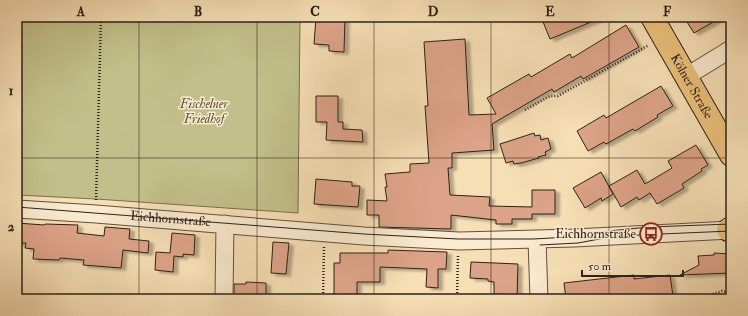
<svg xmlns="http://www.w3.org/2000/svg" width="748" height="316" viewBox="0 0 748 316" font-family="'IM FELL Double Pica',serif">
<style>
.green{fill:#c2c08a;stroke:#777052}
.building{fill:#dda388;stroke:#2c211a;filter:url(#shadow)}
.lines{fill:none;stroke-linecap:round;stroke-linejoin:round}
.minor-casing{stroke:#5f5041;stroke-width:19}
.major-casing{stroke:#2c211a;stroke-width:24}
.path{stroke:#2c211a;stroke-width:2.5;stroke-dasharray:1 2;stroke-linecap:butt}
.minor{stroke:#faeacf;stroke-width:17}
.major{stroke:#ecc07a;stroke-width:22}
.tram{stroke:#2c211a;stroke-width:1}
.grid{fill:none;stroke:#2c211a;stroke-width:1;stroke-opacity:0.55}
.labels{text-anchor:middle;dominant-baseline:central;stroke-width:3;stroke-linejoin:round;paint-order:stroke}
.street-label{font-size:13px;fill:#2c211a;stroke:#faeacf}
.park-label{font-size:13px;font-style:italic;fill:#59513c;stroke:#faeacf}
.poi-label{font-size:13px;fill:#2c211a;stroke:#faeacf;text-anchor:end}
.neatline{fill:none;stroke:#2c211a;stroke-width:1.5}
.grid-label{font-size:13px;text-anchor:middle;font-weight:bold;fill:#2c211a}
</style>
<defs>
<filter id="shadow"><feDropShadow dx="4.5" dy="2.5" stdDeviation="1" flood-color="#0004"/></filter>
</defs>
<rect width="100%" height="100%" fill="#f7dfb5"/>
<filter id="stains"><feTurbulence type="fractalNoise" baseFrequency=".005" numOctaves="4"/><feColorMatrix values="0 0 0 0 .2 0 0 0 0 .09 0 0 0 0 .02 0 0 0 .5 -.17"/></filter>
<radialGradient id="worn" r=".72"><stop offset=".6" stop-color="#630" stop-opacity="0"/><stop offset="1" stop-color="#630" stop-opacity=".3"/></radialGradient>
<path class="green" d="M17 17H300L298 213 96 199 17 195Z"/>
<g class="building">
<path d="M316 17H345L344 52 329 51V45L314 44Z"/>
<path d="M541 17H603L550 39Z"/>
<path d="M684 17H722L694 33Z"/>
<path d="M626 25 639 47 583 79 581 76 554 92 552 89 492 124 494 150 452 153V168H448L450 195 490 197 489 206 532 207V190H555V214H532V219H512V224H496V220L451 215V229L379 227V215H367V200L387 201 385 187H387L385 174 410 172V164L429 163 425 106H428L424 42 465 39 469 115 496 114 487 98 529 74 531 77 570 54 572 58Z"/>
<path d="M661 86 673 106 657 115 658 117 635 131 633 129 606 144 604 142 588 151 577 131 604 115 606 118Z"/>
<path d="M316 96H338V122H343V129L362 130 363 142 326 140 327 122H316Z"/>
<path d="M534 133 535 136 540 135 541 140 548 138 551 149 545 152 546 155 538 157 539 158 521 163 514 164 513 161 506 163 500 144Z"/>
<path d="M696 145 708 165 701 169 702 171 682 184 684 188 657 204 650 193 639 200 637 197 621 207 609 186 637 170 645 184 672 168 668 161Z"/>
<path d="M601 172 613 194 602 201 601 198 585 208 573 188Z"/>
<path d="M316 179 352 182V186H360L358 207 314 204Z"/>
<path d="M17 223 44 225 45 224 78 225 77 233 104 236 105 227 130 229 129 239 149 241 148 253 123 250 121 268 83 265 84 260 60 258 59 260 33 259 34 249 25 248 26 243H17Z"/>
<path d="M172 233 195 235 194 255 183 254V257L174 256 173 272 155 270 156 252 170 253Z"/>
<path d="M273 242 289 243 286 274 271 273Z"/>
<path d="M388 250 447 252 446 269H438V288L426 287 427 269 380 267V282H357V299H334V263H340V253H388Z"/>
<path d="M714 253 731 254V273L680 275 699 265 698 256 714 255Z"/>
<path d="M471 262 518 264 517 299H494V282L488 281V279L470 278Z"/>
<path d="M634 275V279L670 275 673 296 645 299H637L636 295 602 299H566L564 283Z"/>
<path d="M246 282 266 283V299H234V284H246Z"/>
</g>
<g class="lines">
<g class="minor-casing">
<g id="minor">
<path d="M687 76 731 49"/>
<path d="M17 209 96 214 364 236 459 241 574 238 731 230"/>
<path d="M537 240 539 299"/>
<path d="M224 299 225 224"/>
</g>
</g>
<g class="major-casing">
<g id="major">
<path id="s1" d="M652 17 731 155"/>
<path d="M728 230 731 228"/>
</g>
</g>
<g class="path">
<path d="M525 110 550 96H558L649 45"/>
<path d="M96 200 101 17"/>
<path d="M710 295 722 291 731 293"/>
<path d="M323 299 324 247"/>
<path d="M457 299 458 256"/>
<path d="M688 299 710 295 711 299"/>
</g>
<use href="#minor" class="minor"/>
<use href="#major" class="major"/>
<g class="tram">
<path id="s2" d="M17 207 364 234 458 239H533L569 237 609 231 649 227 731 224"/>
<path d="M540 245 578 243 610 237 638 235 731 231"/>
</g>
</g>
<path class="grid" d="M139 17V299M257 17V299M374 17V299M491 17V299M609 17V299M17 158H731"/>
<defs>
<g id="bus-ring" transform="scale(1.15)"><circle r="9.5" fill="#faeacf" stroke="#8f2418" stroke-width="1.5"/><path d="M-5-6H5V4H4V6H2V4H-2V6H-4V4H-5ZM-3.5-4V0h7V-4ZM-3.5 1.2v1.5H-2V1.2ZM2 1.2v1.5H3.5V1.2Z" fill="#8f2418"/></g>
</defs>
<g fill-rule="evenodd">
<use href="#bus-ring" x="651" y="234"/>
</g>
<g class="labels">
<g class="street-label">
<text stroke="none"><textPath href="#s1" startOffset="80">Kölner Straße</textPath></text>
<text stroke="none"><textPath href="#s2" startOffset="154">Eichhornstraße</textPath></text>
</g>
<g class="park-label">
<text x="204" y="104">Fischelner<tspan x="204" dy="15">Friedhof</tspan></text>
</g>
<g class="poi-label">
<text x="636" y="234">Eichhornstraße</text>
</g>
</g>
<rect width="748" height="316" fill="none" stroke="#f7dfb5" stroke-width="44"/>
<path d="M582 270v6h101v-6" fill="none" stroke="#2c211a" stroke-width="2"/>
<text x="588" y="270" font-size="12" fill="#2c211a" stroke="#faeacf" stroke-width="3" paint-order="stroke">50 m</text>
<rect x="22" y="22" width="704" height="272" class="neatline"/>
<g class="grid-label">
<text x="81" y="16">A</text>
<text x="198" y="16">B</text>
<text x="315" y="16">C</text>
<text x="433" y="16">D</text>
<text x="550" y="16">E</text>
<text x="667" y="16">F</text>
<text x="11" y="95">1</text>
<text x="11" y="231">2</text>
</g>
<rect width="100%" height="100%" filter="url(#stains)"/>
<rect width="100%" height="100%" fill="url(#worn)"/>
</svg>
